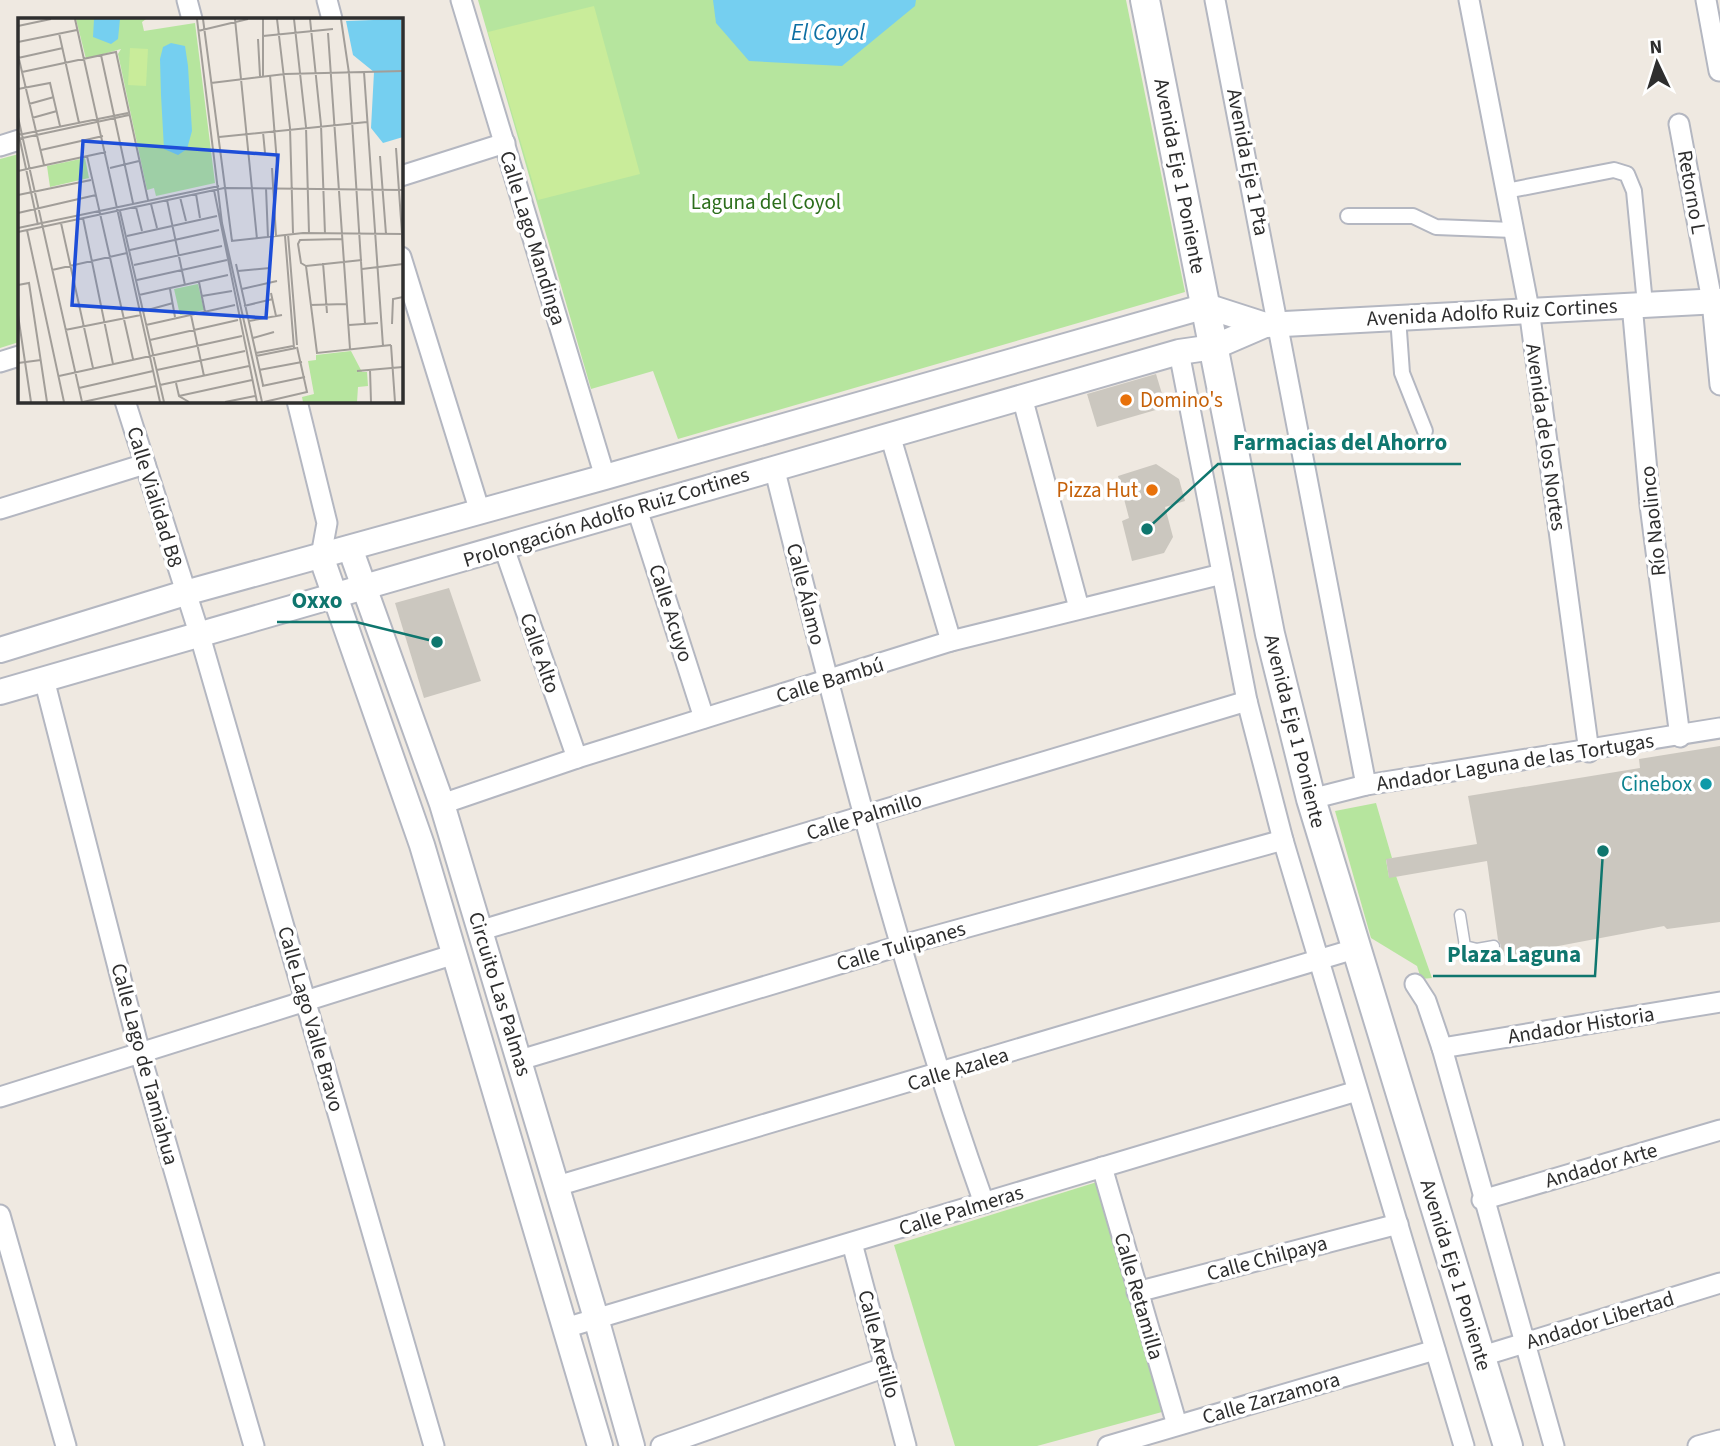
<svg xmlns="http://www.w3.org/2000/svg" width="1720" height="1446" viewBox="0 0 1720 1446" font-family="'Source Sans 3',sans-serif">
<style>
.green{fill:#b6e59e}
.pitch{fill:#c9ec9a}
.water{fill:#75cff0}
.building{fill:#cbc7bf}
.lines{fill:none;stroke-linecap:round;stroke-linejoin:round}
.service-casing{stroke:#b4b7c1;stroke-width:13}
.pedestrian-casing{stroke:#b4b7c1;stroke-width:18}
.minor-casing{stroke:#b4b7c1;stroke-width:23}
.tertiary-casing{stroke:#b4b7c1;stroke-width:28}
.secondary-casing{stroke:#b4b7c1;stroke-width:32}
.service{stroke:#fff;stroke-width:10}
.pedestrian{stroke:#fff;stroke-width:14}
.minor{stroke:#fff;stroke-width:19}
.tertiary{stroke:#fff;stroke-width:24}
.secondary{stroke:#fff;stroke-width:28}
.food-dot{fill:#e8710a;stroke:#fff;stroke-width:2.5}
.culture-dot{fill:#0f9aa8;stroke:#fff;stroke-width:2.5}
.labels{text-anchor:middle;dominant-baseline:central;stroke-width:7;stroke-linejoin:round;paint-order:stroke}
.street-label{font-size:21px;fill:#2e2e2e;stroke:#fff}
.park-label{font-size:21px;fill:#2c6e1b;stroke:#fff}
.food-label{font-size:21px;fill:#c56008;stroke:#fff;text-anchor:start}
.culture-label{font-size:21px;fill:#0d838f;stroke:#fff;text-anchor:end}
.water-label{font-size:23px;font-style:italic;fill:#0d6fa3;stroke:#fff}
.inset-road{fill:none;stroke:#a29e99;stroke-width:2}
.view{fill:#1d4ed8;fill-opacity:0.15;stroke:#1d4ed8;stroke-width:3.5}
.inset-edge{fill:none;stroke:#2e2e2e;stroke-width:3.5}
.leader{fill:none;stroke:#0f766e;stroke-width:2.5}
.callout-dot{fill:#0f766e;stroke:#fff;stroke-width:2.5}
.callout-label{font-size:23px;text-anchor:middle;font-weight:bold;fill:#0f766e;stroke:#fff;stroke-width:7;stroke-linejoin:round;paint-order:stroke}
</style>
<rect width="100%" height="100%" fill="#efe9e1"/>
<g class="green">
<path d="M478 0H1126L1185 292 678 439 653 371 591 389Z"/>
<path d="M19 154V342L0 348V159Z"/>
<path d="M1376 803 1392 858 1386 860 1389 877 1396 876 1432 978 1421 979 1417 966 1371 938 1335 811Z"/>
<path d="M1097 1182 1162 1412 1037 1446H955L894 1245Z"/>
</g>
<path class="pitch" d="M594 6 640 174 538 200 488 32Z"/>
<path class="water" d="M713 0H916L915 6 842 66 749 61 716 23Z"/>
<g class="building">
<path d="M1156 374 1166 407 1097 427 1087 394Z"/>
<path d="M1156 464 1179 479 1185 501 1165 507 1173 537 1164 553 1132 561 1122 521 1129 518 1118 476Z"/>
<path d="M449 588 481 681 424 698 395 603Z"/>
<path d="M1720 746V922L1667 929 1664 926 1500 957 1501 945 1498 940 1487 861 1389 878 1386 859 1477 844 1468 796 1640 768 1639 759Z"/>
</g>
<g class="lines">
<g class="service-casing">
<path id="service" d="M1460 915 1465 946 1477 949 1494 946"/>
</g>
<g class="pedestrian-casing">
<g id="pedestrian">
<path d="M1506 191 1614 170 1627 174 1634 191 1645 304"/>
<path d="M1348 216H1413L1436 227 1513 230"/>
<path d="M1398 317 1402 373 1425 431"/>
</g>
</g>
<g class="minor-casing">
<g id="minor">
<path d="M187 0 192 19"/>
<path d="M327 0 332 19"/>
<path d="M461 0 605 477"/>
<path d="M1215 0 1366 785"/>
<path d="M1469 0 1529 309 1589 752"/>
<path d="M1706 0 1719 71"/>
<path d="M1679 124 1712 301 1720 385"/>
<path d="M0 146 19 140"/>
<path d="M401 176 505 143"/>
<path d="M401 257 480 512"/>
<path d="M1632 304 1650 505 1680 737"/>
<path d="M1179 352 1247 701 1283 840 1464 1446"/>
<path d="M0 362 19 356"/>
<path d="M1022 397 1079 608"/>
<path d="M125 401 200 636 434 1446"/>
<path d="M297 401 327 523 321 556"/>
<path d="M890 435 951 641"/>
<path d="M774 467C836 715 898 962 984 1203"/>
<path d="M0 509 145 464"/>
<path d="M637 509 704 718"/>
<path d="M504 548 577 758"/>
<path d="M44 679 140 1053 254 1446"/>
<path d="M1311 799 1366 785 1720 728"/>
<path d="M442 804 577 758 951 641 1222 574"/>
<path d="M482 930 1247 701"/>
<path d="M1415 984 1426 1001 1442 1048 1554 1446"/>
<path d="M1442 1048 1720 1002"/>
<path d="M520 1060 899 946 1283 840"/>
<path d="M0 1097 455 954"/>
<path d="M1102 1167 1177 1425"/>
<path d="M557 1186 1358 948"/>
<path d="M1482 1200 1720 1130"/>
<path d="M0 1215 66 1446"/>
<path d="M852 1243 906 1446"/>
<path d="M1137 1292 1398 1224"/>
<path d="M565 1328 1357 1091"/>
<path d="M1479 1357 1720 1283"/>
<path d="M661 1446 886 1367"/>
<path d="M1108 1446 1435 1350"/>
<path d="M1698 1446 1720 1440"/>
</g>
</g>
<g class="tertiary-casing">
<g id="tertiary">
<path d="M350 548 442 804 596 1318 632 1446"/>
<path d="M321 556 422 845 600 1446"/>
<path d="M0 650 185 593 605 477 1206 306 1265 325 1720 301"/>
<path d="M0 692 1179 352 1214 347 1265 325"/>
</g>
</g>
<g class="secondary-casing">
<path id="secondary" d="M1145 0 1270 634 1311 799 1508 1446"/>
</g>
<use href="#service" class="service"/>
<use href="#pedestrian" class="pedestrian"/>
<use href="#minor" class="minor"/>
<use href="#tertiary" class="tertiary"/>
<use href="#secondary" class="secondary"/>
</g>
<g class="food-dot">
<circle cx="1126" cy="400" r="7"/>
<circle cx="1152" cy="490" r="7"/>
</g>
<circle class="culture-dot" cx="1706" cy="784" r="7"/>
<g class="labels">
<g class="street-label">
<text transform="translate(1248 162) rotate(79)">Avenida Eje 1 Pta</text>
<text transform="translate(1180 176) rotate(79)">Avenida Eje 1 Poniente</text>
<text transform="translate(1692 192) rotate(80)">Retorno L</text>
<text transform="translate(533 238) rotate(73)">Calle Lago Mandinga</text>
<text transform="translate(1492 312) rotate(-3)">Avenida Adolfo Ruiz Cortines</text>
<text transform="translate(1546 437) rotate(82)">Avenida de los Nortes</text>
<text transform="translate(155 497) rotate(73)">Calle Vialidad B8</text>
<text transform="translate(606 517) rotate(-17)">Prolongación Adolfo Ruiz Cortines</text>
<text transform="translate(1653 521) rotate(-96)">Río Naolinco</text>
<text transform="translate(806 594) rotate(76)">Calle Álamo</text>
<text transform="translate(671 613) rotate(72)">Calle Acuyo</text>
<text transform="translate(540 653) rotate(71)">Calle Alto</text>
<text transform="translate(830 680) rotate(-17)">Calle Bambú</text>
<text transform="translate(1295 731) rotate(76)">Avenida Eje 1 Poniente</text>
<text transform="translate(1515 762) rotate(-9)">Andador Laguna de las Tortugas</text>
<text transform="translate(864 816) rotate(-17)">Calle Palmillo</text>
<text transform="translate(901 946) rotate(-16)">Calle Tulipanes</text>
<text transform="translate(500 994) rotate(73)">Circuito Las Palmas</text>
<text transform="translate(311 1019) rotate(74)">Calle Lago Valle Bravo</text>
<text transform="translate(1581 1025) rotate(-9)">Andador Historia</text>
<text transform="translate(145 1064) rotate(75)">Calle Lago de Tamiahua</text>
<text transform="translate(958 1069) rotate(-17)">Calle Azalea</text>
<text transform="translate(1601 1165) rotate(-16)">Andador Arte</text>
<text transform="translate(961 1210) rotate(-17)">Calle Palmeras</text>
<text transform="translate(1267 1258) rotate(-15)">Calle Chilpaya</text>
<text transform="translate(1456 1275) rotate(73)">Avenida Eje 1 Poniente</text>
<text transform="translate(1139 1296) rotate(74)">Calle Retamilla</text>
<text transform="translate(1600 1320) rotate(-17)">Andador Libertad</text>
<text transform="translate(879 1344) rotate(75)">Calle Aretillo</text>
<text transform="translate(1271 1398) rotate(-16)">Calle Zarzamora</text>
</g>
<g class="park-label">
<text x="766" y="202">Laguna del Coyol</text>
</g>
<g class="food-label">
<text x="1140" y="400">Domino's</text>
<text x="1138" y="490" text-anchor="end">Pizza Hut</text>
</g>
<g class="culture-label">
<text x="1692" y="784">Cinebox</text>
</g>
<g class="water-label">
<text x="828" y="32">El Coyol</text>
</g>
</g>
<g transform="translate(18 18)">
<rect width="385" height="385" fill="#efe9e1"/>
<path d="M58 1H128L124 4 126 13 177 5 197 165 138 178 136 170 129 172 100 36 103 31 68 41ZM67 140 71 160 32 169 29 148ZM180 266 186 292 162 297 156 271ZM333 333 344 354H349L350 368 340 369 339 384H285L284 379 296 376 290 343 298 342V337Z" fill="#b6e59e"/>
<path d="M112 30 130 31 128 68 110 67Z" fill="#c9ec9a"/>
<path d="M76 1H102L100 21 93 26 75 19ZM383 1 385 119 365 125 353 110 356 54 335 37 328 3ZM153 25 167 28 170 48 174 113 169 131 160 137 146 131 143 77 142 41 145 29Z" fill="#75cff0"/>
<path class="inset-road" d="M57 1 142 384M179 1 204 205 244 384M185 1 214 223M217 1 239 221M245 1V58M259 1 272 110 275 215M276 1 288 109 291 215M292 1 303 107 307 216M323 1 331 55 347 306M0 8 33 1M180 13 230 1M41 15 61 105M310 15 332 331M245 18 315 11M240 21 242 58M0 24 59 12M0 37 26 147M83 37 115 185M0 40 45 30M4 54 98 34 130 182M346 54 365 328M252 57 259 145M193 65 267 56 385 53M0 71 32 65 42 108M11 86 36 79M0 99 64 384M14 100 39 93M0 113 20 207M245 114 247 135M0 117 110 95M201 119 349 104M0 121 111 97M378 130 385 230M23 132 85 118M69 138 115 341M362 138 368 216M92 150 121 143M254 150 258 218M0 153 88 134M248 170 250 220M196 172 239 384M178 176 182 200M0 177 73 162M162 179 168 203M149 182 167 267M133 186 139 210M118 189 124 213M102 193 146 384M0 195 78 177M65 200 95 346M43 205 75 350M0 210 201 168M9 212 46 384M0 214 206 170 385 172M270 216 279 327M109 218 199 198M267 218 276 330M324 221 282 222 280 226 283 245 288 248 299 335 373 327M213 223 285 215 385 216M112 232 201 212M305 245 309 295M218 246 245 367M116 247 204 228M288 248 344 242M344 251 385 246M34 252 109 235M220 253 252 250M119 262 209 242M181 264 187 294M0 267 11 265 29 384M152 271 157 299M224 271 259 263M253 275 258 298M121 277 210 257M184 278 214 273M292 287 328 286M226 288 255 281M126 293 155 285M0 297 13 384M173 297 186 358M231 303 264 297M374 306 375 281 385 279M128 307 217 287M331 307 360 305M47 312 123 297M235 320 256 314M132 322 220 302M373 327 377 384M238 335 275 328M238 338 278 330M0 345 23 342M139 352 227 333M241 352 284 344M352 352 353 384M339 353 385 349M41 358 224 318M158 365 161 378 171 384M142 367 231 348M244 368 287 359M61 370 135 353M161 378 234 362M65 384 138 368M207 384 237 378M246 384 289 374 279 329"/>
<path class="view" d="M65 123 260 137 248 300 54 287Z"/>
<rect width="385" height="385" class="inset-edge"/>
</g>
<path class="leader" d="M1147 529L1218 464H1461M437 642L356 622H277M1603 851L1595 976H1433"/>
<g class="callout-dot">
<circle cx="1147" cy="529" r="7"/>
<circle cx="437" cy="642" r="7"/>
<circle cx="1603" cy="851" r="7"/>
</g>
<g class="callout-label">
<text x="1340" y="450">Farmacias del Ahorro</text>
<text x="317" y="608">Oxxo</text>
<text x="1514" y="962">Plaza Laguna</text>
</g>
<g transform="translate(1657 63) rotate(356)" stroke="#ffffff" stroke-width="5" paint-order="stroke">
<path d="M0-5L12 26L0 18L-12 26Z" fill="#2e2e2e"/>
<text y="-10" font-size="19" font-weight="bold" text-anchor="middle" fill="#2e2e2e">N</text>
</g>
</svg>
